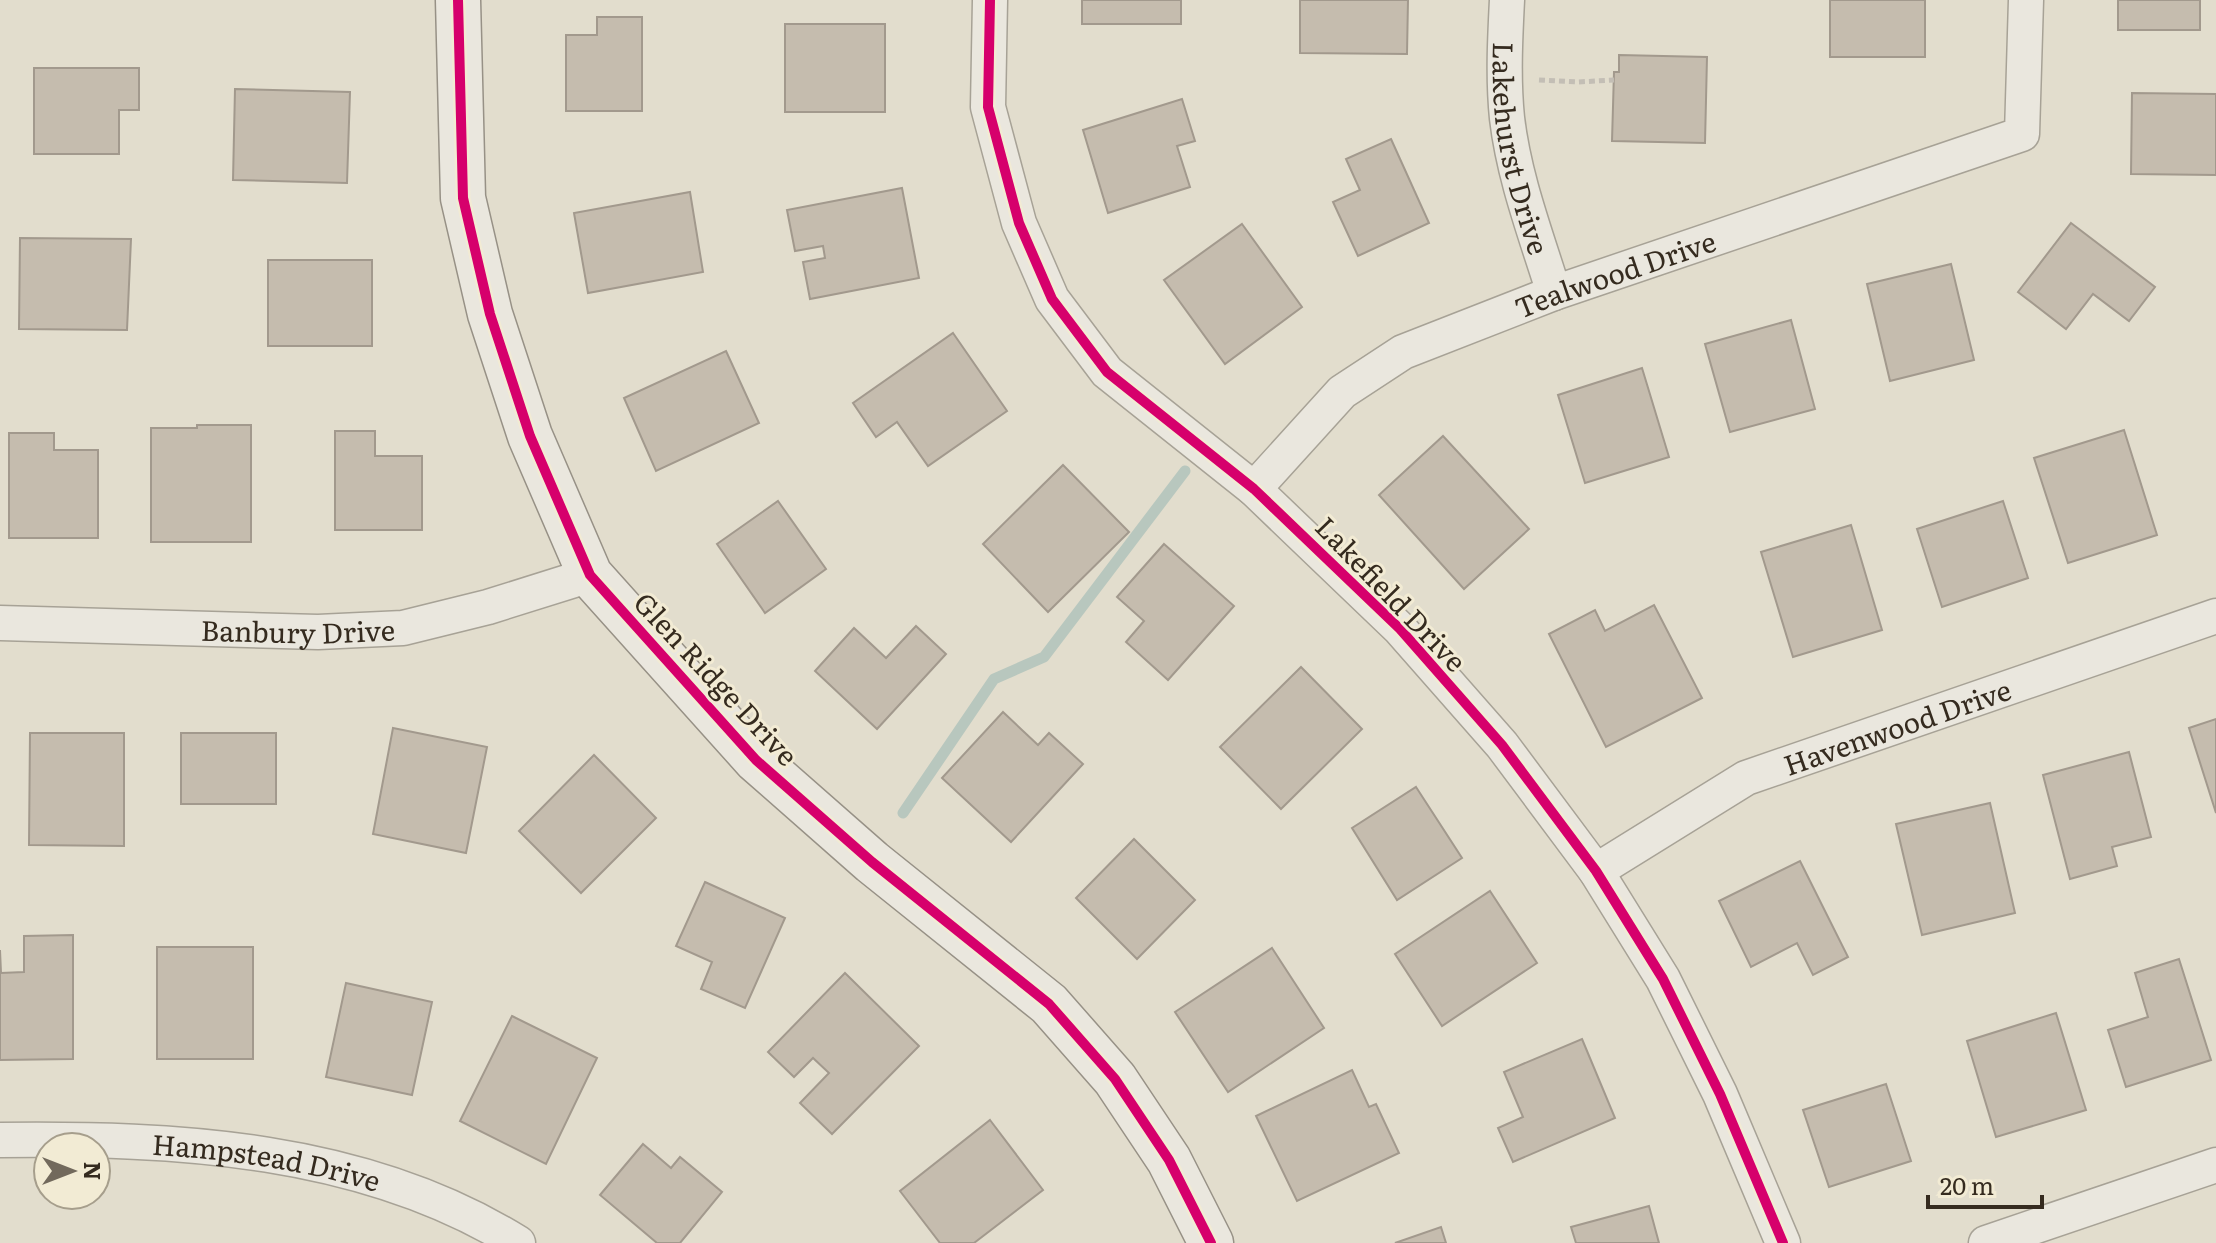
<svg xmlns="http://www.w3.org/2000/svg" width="2216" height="1243" viewBox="0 0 2216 1243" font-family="Literata,serif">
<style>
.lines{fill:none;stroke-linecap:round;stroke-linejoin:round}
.stream{stroke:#b8c7be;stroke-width:11}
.building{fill:#c5bcae;stroke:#a2998d;stroke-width:2}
.street-casing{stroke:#a7a296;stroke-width:37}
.secondary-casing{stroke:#979186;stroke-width:47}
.path{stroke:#c3beb5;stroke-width:5;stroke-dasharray:6 4;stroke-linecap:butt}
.street{stroke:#eae7de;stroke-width:34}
.secondary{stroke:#eae7de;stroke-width:44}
.cycleway-casing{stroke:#f2ebd4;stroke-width:15}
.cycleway{stroke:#d6006c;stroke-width:10}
.labels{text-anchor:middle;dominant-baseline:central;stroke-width:6;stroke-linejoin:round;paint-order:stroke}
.street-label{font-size:28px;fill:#352b1f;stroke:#f2ebd4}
</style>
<rect width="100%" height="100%" fill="#e2ddcd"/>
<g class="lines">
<path class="stream" d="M903 813 994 679 1044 657 1185 471"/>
</g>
<g class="building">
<rect x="1082" y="0" width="99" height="24"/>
<path d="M1300 0H1408L1407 54 1300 53Z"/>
<rect x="1830" y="0" width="95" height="57"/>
<rect x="2118" y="0" width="82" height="30"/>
<path d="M597 17H642V111H566V35H597Z"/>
<rect x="785" y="24" width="100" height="88"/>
<path d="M1619 55 1707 57 1705 143 1612 141 1614 72H1619Z"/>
<path d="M34 68H139V110H119V154H34Z"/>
<path d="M235 89 350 92 347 183 233 180Z"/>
<path d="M2132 93 2216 94V175L2131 174Z"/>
<path d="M1182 99 1195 141 1177 146 1190 187 1108 213 1083 130Z"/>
<path d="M1391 139 1429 223 1358 256 1333 202 1360 190 1346 159Z"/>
<path d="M902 188 919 278 810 299 803 262 825 258 823 246 795 251 787 210Z"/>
<path d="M690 192 703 272 588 293 574 213Z"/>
<path d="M2071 223 2155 287 2129 321 2093 294 2066 329 2018 292Z"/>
<path d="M1242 224 1302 307 1225 364 1164 280Z"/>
<path d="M20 238 131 239 127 330 19 329Z"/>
<rect x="268" y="260" width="104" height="86"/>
<path d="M1951 264 1974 360 1890 381 1867 284Z"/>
<path d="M1791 320 1815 409 1730 432 1705 344Z"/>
<path d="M953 333 1007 411 928 466 897 422 876 437 853 403Z"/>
<path d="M726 351 759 423 656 471 624 398Z"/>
<path d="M1642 368 1669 457 1585 483 1558 395Z"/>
<path d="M197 425H251V542H151V428H197Z"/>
<path d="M2124 430 2157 535 2068 563 2034 458Z"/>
<path d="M335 431H375V456H422V530H335Z"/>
<path d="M9 433H54V450H98V538H9Z"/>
<path d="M1443 436 1529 529 1464 589 1379 495Z"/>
<path d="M1063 465 1129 532 1048 612 983 544Z"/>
<path d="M778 501 826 569 765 613 717 544Z"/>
<path d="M2003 501 2028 578 1942 607 1917 529Z"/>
<path d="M1851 525 1882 630 1793 657 1761 552Z"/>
<path d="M1164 544 1234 606 1168 680 1126 642 1144 621 1117 597Z"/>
<path d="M1654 605 1702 698 1606 747 1549 634 1595 610 1605 631Z"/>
<path d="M916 626 946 654 877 729 815 671 854 628 886 658Z"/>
<path d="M1301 667 1362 729 1281 809 1220 747Z"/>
<path d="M1003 712 1038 745 1049 733 1083 764 1011 842 942 778Z"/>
<path d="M2216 719V813L2189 728Z"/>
<path d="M393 728 487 747 466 853 373 834Z"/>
<path d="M30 733H124V846L29 845Z"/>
<rect x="181" y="733" width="95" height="71"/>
<path d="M2129 752 2151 837 2112 847 2117 866 2070 879 2043 775Z"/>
<path d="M594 755 656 818 581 893 519 831Z"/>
<path d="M1416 787 1462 858 1397 900 1352 828Z"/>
<path d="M1990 803 2015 913 1922 935 1896 824Z"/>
<path d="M1134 839 1195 900 1137 959 1076 898Z"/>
<path d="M1800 861 1848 957 1813 975 1797 943 1751 967 1719 901Z"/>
<path d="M705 882 785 918 745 1008 701 989 712 962 676 946Z"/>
<path d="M1490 891 1537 963 1442 1026 1395 954Z"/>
<path d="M73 935V1059L0 1060V950L1 973 24 972V936Z"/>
<rect x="157" y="947" width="96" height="112"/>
<path d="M1272 948 1324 1028 1228 1092 1175 1012Z"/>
<path d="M2179 959 2211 1060 2126 1087 2108 1030 2148 1017 2135 973Z"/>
<path d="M845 973 919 1046 832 1134 800 1103 829 1073 813 1058 794 1077 768 1052Z"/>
<path d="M346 983 432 1002 412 1095 326 1077Z"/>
<path d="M2056 1013 2086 1110 1996 1137 1967 1041Z"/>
<path d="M512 1016 597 1058 546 1164 460 1121Z"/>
<path d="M1582 1039 1615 1118 1513 1162 1498 1128 1523 1117 1504 1072Z"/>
<path d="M1352 1070 1369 1107 1376 1104 1399 1153 1297 1201 1256 1116Z"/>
<path d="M1886 1084 1911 1161 1829 1187 1803 1110Z"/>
<path d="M990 1120 1043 1190 974 1243H940L900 1191Z"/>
<path d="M643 1144 671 1168 680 1157 722 1192 680 1243H657L600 1195Z"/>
<path d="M1649 1206 1659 1243H1576L1571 1227Z"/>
<path d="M1441 1227 1446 1243H1395Z"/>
</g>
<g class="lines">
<g class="street-casing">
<g id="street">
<path d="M990 0 988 107 1019 223 1052 299 1107 372 1254 489 1400 629 1502 745 1596 871 1663 979 1720 1094 1783 1243"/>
<path id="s1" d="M1507 0C1505 39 1503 79 1507 118 1514 178 1536 235 1554 293"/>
<path id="s2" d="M1254 489 1342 392 1403 352 1554 293 2022 134 2026 0"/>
<path id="s3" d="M0 623 318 632 403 628 488 607 590 575"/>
<path id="s4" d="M1596 871 1746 778 2216 616"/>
<path id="s5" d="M0 1140C176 1138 364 1147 518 1243"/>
<path d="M1986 1243 2216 1165"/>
</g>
</g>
<g class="secondary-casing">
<path id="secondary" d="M458 0 463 198 490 314 530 436 590 575 756 760 872 862 1049 1004 1115 1079 1169 1160 1211 1243"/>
</g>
<path class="path" d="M1539 80 1578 82 1614 80"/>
<use href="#street" class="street"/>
<use href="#secondary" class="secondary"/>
<g class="cycleway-casing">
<g id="cycleway">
<path d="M458 0 463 198 490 314 530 436 590 575 756 760 872 862 1049 1004 1115 1079 1169 1160 1211 1243"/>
<path d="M990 0 988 107 1019 223 1052 299 1107 372 1254 489 1400 629 1502 745 1596 871 1663 979 1720 1094 1783 1243"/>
</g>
</g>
<use href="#cycleway" class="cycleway"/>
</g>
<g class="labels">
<g class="street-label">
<text stroke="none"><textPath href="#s1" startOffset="150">Lakehurst Drive</textPath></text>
<text stroke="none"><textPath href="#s2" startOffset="430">Tealwood Drive</textPath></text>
<text transform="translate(1392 593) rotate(46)">Lakefield Drive</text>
<text stroke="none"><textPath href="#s3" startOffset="298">Banbury Drive</textPath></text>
<text transform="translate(717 678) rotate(47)">Glen Ridge Drive</text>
<text stroke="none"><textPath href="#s4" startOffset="336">Havenwood Drive</textPath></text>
<text stroke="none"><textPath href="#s5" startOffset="268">Hampstead Drive</textPath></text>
</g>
</g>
<g transform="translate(72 1171) rotate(90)"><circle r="38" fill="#f2ebd4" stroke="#a69e8c" stroke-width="2"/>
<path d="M0-6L14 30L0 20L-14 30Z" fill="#72695c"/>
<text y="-12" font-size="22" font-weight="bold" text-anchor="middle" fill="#352b1f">N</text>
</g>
<path d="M1928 1195v12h114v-12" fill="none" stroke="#352b1f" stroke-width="4"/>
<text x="1940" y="1195" font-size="24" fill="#352b1f" stroke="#f2ebd4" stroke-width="6" paint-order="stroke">20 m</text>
</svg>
